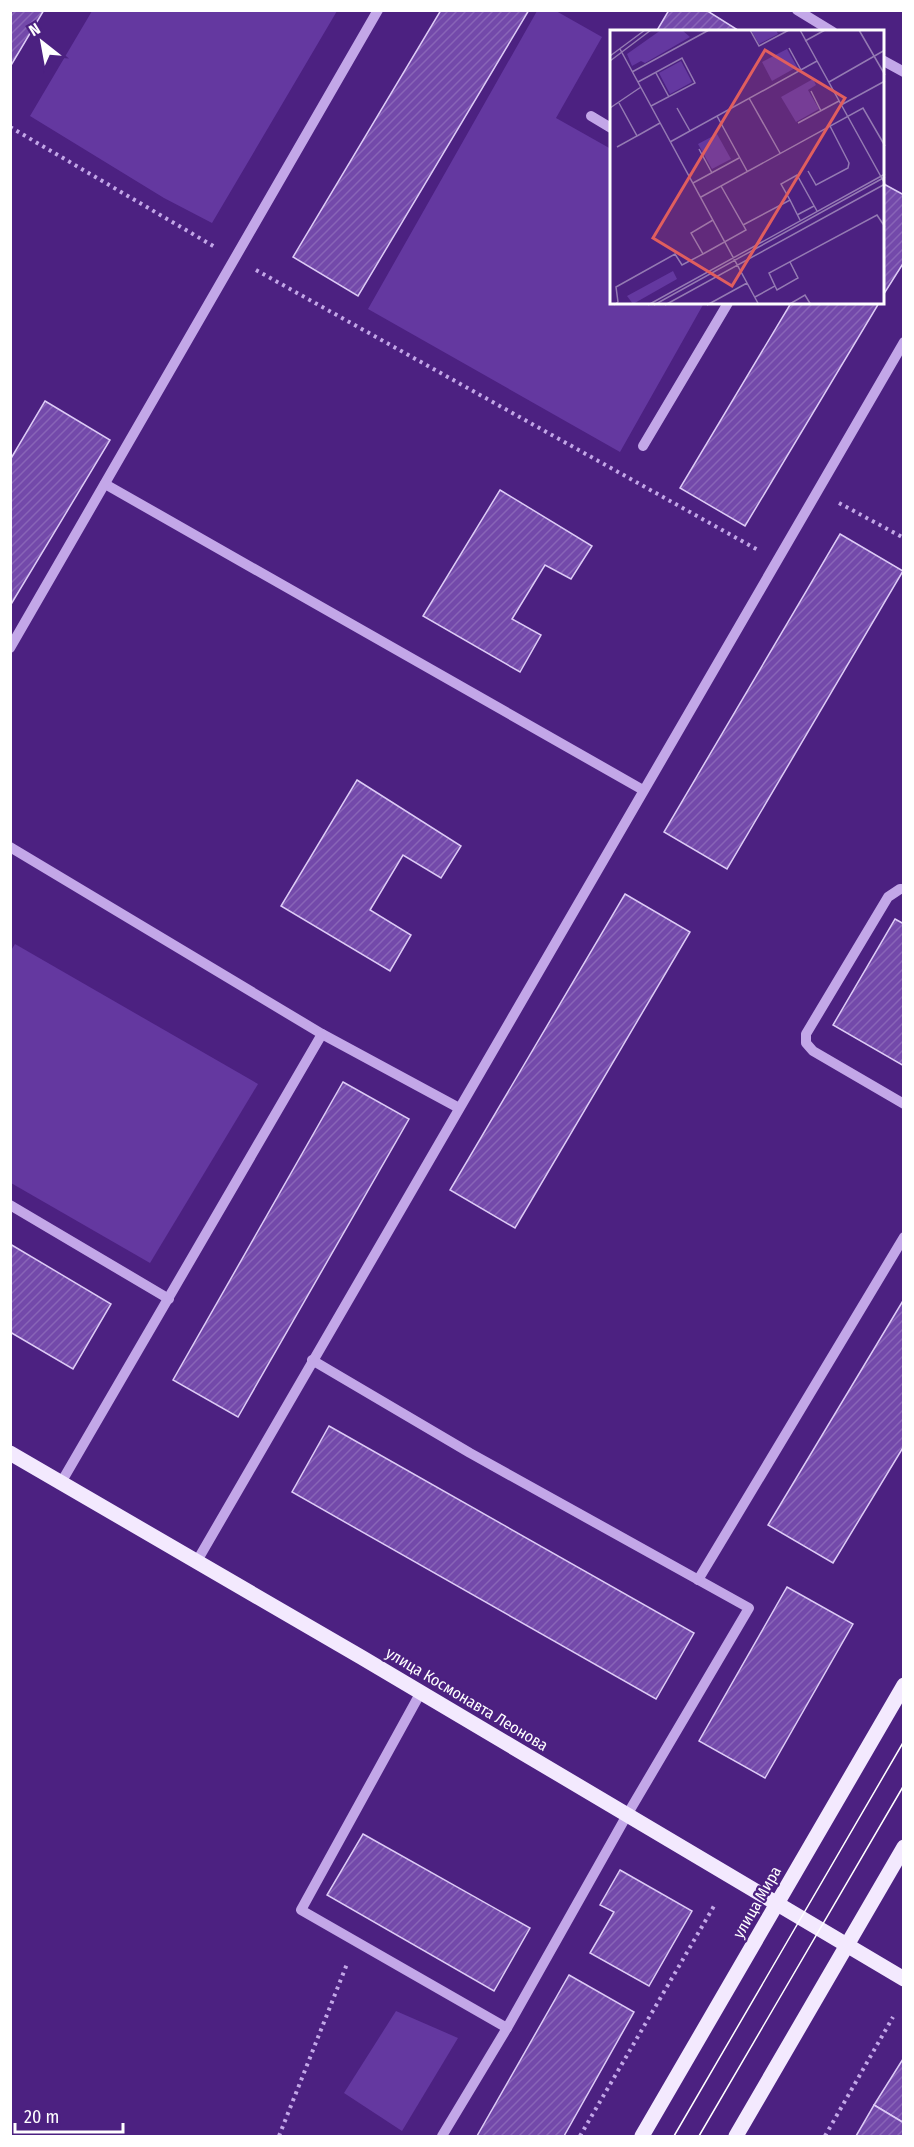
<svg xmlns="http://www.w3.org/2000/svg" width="914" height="2147" viewBox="0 0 914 2147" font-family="'Fira Sans Condensed',sans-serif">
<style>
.park{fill:#6438a0}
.building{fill:url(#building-hatch);stroke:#ddcbf6;stroke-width:1.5}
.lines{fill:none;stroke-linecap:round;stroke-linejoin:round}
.path{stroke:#c3a7e8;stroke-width:4;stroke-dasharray:3 4.5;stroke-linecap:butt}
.minor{stroke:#c3a7e8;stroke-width:10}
.major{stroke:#f3e9fe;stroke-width:15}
.tram{stroke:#fff;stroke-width:1.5}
.labels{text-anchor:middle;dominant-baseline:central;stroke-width:4.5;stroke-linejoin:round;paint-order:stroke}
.street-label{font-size:16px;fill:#fff;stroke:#4c2181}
.inset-road{fill:none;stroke:#947ab3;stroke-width:1.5}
.view{fill:#e05e5e;fill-opacity:0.15;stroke:#e05e5e;stroke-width:3}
.inset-edge{fill:none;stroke:#fff;stroke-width:3}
</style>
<defs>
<pattern id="building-hatch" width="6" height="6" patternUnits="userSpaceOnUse" patternTransform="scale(1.5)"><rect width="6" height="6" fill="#7349aa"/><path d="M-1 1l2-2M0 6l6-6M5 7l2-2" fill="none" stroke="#8864b7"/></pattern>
</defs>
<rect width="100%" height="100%" fill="#4c2181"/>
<g class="park">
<path d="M92 11V10L337 11 212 223 164 198 30 116Z"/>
<path d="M537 11H556L602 37 556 118 611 149V303H704L620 452 368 309Z"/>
<path d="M15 944 258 1084 150 1263 11 1183 10 952Z"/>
<path d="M396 2011 458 2038 402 2131 344 2093Z"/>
</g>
<g class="building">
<path d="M10 10H44L10 67Z"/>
<path d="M441 10H529L358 296 293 257Z"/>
<path d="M669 10H706L741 32H656Z"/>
<path d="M882 183 904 195V262L882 297Z"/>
<path d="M791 303H879L745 526 680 488Z"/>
<path d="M45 401 110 440 10 606V460Z"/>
<path d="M500 490 592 546 571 579 545 565 512 619 541 635 520 672 423 616Z"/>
<path d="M840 534 903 571 727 869 664 832Z"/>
<path d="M357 780 461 846 441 878 403 855 370 910 411 935 390 971 281 906Z"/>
<path d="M625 894 690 932 515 1228 450 1190Z"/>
<path d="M895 919 904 924V1066L833 1025Z"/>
<path d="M343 1082 409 1119 238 1417 173 1380Z"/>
<path d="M10 1244 111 1304 73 1369 10 1332Z"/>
<path d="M904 1299V1446L833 1563 768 1525Z"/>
<path d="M329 1426 694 1633 656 1699 292 1492Z"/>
<path d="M787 1587 853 1624 765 1778 699 1741Z"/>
<path d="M363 1834 530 1928 494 1991 327 1895Z"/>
<path d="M620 1870 692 1911 649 1986 590 1953 614 1912 600 1905Z"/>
<path d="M569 1975 634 2012 564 2136H477Z"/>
<path d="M903 2059 904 2060V2123L874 2105Z"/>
<path d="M874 2105 904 2123V2136H856Z"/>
</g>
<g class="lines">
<g class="path">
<path d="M10 127 215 247"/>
<path d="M256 270 758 550"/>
<path d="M839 503 904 538"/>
<path d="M279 2136 347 1964"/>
<path d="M580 2136 714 1906"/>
<path d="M825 2136 893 2017"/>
</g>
<g class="minor">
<path d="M797 10 833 32"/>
<path d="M882 60 904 72"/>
<path d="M591 116 611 128"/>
<path d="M643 446 728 303"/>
<path d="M105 484 643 790"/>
<path d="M10 648 378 10"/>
<path d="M10 847 322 1034 459 1108"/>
<path d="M904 889H900L888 897 806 1034V1043L813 1051 904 1104"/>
<path d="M10 1205 169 1299"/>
<path d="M312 1360 470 1453 749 1608 627 1815 507 2028"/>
<path d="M62 1481 322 1034"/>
<path d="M197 1561 904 342"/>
<path d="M698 1580 904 1237"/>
<path d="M421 1692 301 1910 507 2028 442 2136"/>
</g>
<g class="major">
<path d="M10 1453 361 1657 904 1979"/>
<path d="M642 2136 904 1685"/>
<path d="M736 2136 904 1847"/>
</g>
<g class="tram">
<path d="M674 2136 904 1741"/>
<path d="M699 2136 904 1785"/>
</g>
</g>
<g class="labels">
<g class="street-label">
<text transform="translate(467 1699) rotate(31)">улица Космонавта Леонова</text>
<text transform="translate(757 1902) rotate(-60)">улица Мира</text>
</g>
</g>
<g transform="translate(610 30)">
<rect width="274" height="274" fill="#4c2181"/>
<path d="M51 0H72L80 7 35 33 31 31 22 36 17 24ZM141 0H166L168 4 149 14ZM177 19 187 37 162 51 152 32ZM71 31 82 52 60 64 49 43ZM203 49 206 55 198 60 209 79 186 92 171 67ZM107 104 121 129 102 139 88 114ZM63 241 67 249 23 274 17 266Z" fill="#6438a0"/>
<path class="inset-road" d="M140 0 149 16 179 0M190 0 275 154M249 0 275 45M195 11 215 0M179 18 191 40M10 19 149 275M0 26 35 0M0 31 41 0M22 42 99 0M46 43 59 67M28 52 72 28 85 53 41 76M219 52 275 20M201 61 211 81M139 68 170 123M231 75 275 51M0 78 31 57M67 78 80 101M107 86 137 141M188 93 229 71M27 106 50 93M60 112 207 31M7 117 27 106 9 73M89 119 102 143M198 141 206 155 238 138 239 133 220 96M83 153 129 128M91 167 253 78 275 116M180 170 171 154 187 145 207 181M187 185 204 176M133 195 180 170 190 190M93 224 136 200 111 156M165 256 167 260 188 248 180 232M145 267 165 256 159 243 267 185 275 197M4 275 8 272 6 257 65 224 72 235 93 224 81 203 103 190M38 275 275 144M44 275 275 147M55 275 275 154M97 275 137 253M178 275 195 265 201 275"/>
<path class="view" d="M155 20 235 68 122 256 43 208Z"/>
<rect width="274" height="274" class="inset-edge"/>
</g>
<rect width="914" height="2147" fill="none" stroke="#ffffff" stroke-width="24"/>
<g transform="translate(42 42) rotate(329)" stroke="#4c2181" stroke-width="4.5" paint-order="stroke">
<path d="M0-4.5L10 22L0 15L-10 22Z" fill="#ffffff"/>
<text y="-9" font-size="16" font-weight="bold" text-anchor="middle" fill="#ffffff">N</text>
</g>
<path d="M15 2123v9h108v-9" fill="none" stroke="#ffffff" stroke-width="3"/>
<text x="24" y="2123" font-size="18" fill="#ffffff" stroke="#4c2181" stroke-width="4.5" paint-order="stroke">20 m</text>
</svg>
